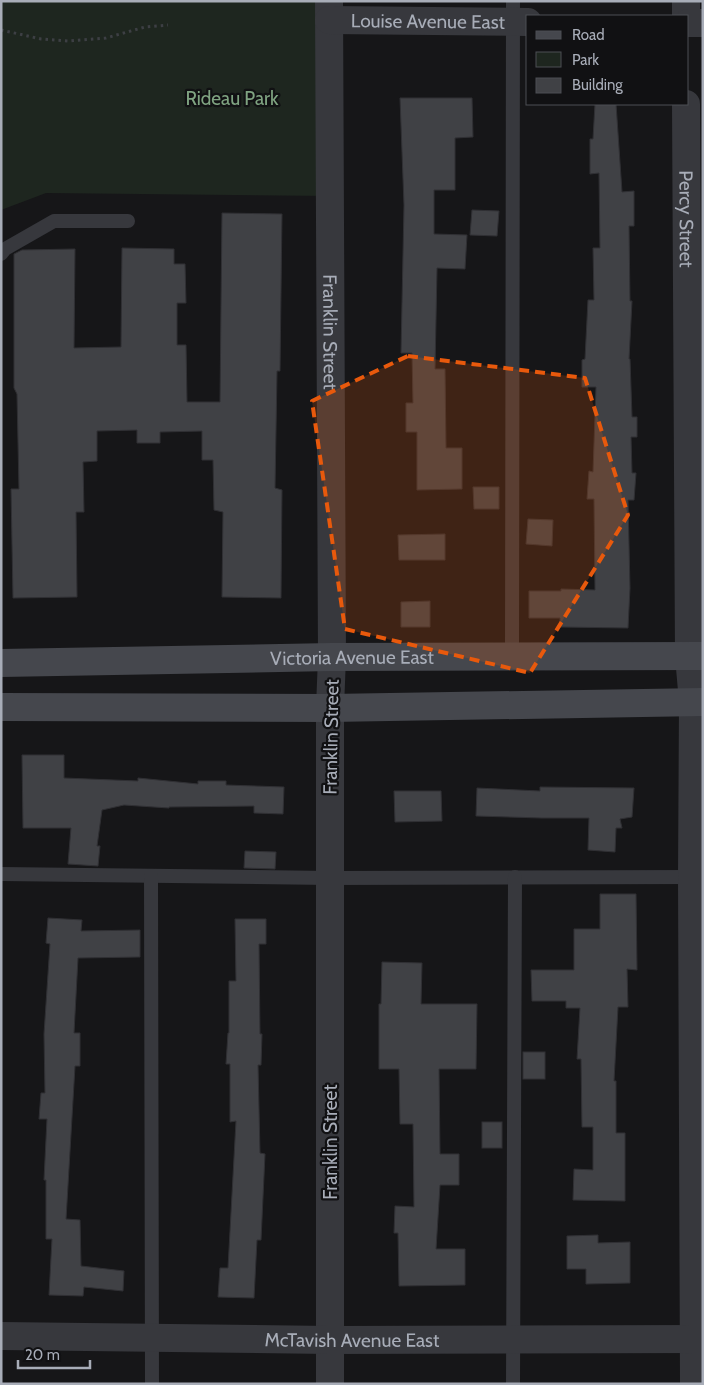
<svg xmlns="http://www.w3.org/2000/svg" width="704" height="1385" viewBox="0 0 704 1385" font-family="Cabin,sans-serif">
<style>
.green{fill:#1e261f}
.building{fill:#404145;stroke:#303034}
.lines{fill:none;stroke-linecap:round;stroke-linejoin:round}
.path{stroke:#3d3f44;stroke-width:3;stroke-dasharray:2.5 4;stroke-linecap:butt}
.service{stroke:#37383d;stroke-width:14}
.minor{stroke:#37383d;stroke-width:28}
.secondary{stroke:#45474d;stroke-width:28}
.marked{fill:#e8590c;fill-opacity:0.2;stroke:#e8590c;stroke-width:4;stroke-dasharray:10 6;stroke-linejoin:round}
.labels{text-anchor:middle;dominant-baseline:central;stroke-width:4.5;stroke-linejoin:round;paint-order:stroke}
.street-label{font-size:19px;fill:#a8adb8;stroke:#111113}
.park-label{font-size:19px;fill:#7fa381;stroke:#111113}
</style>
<rect width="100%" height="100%" fill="#161618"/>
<path class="green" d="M1 1H329L331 196 46 193 1 210Z"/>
<g class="building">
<path d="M400 98H472L473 137 455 138V190H434V234L467 235 465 269 437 268 435 369H445L446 448H462V489L417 490V432H406V403H413L412 353H401L404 205Z"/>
<path d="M595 104H616L622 192 634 191V226H629L630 301H632L629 359H630L632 417H637V437H631L632 473H636L634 500H628L630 588 628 628 560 627V618H529V591H561V589L595 590 594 499H587L589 471 593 472 596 387H582V360L585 359 588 300H594L593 248H600L599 173 590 174V139H593Z"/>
<path d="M472 210 499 211 497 236 470 235Z"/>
<path d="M222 213 282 214 280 371H277L275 488 282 490 281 598 222 597 223 512 214 510 213 460H202V431L160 432V443H137V430L97 431V461L83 462 84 512H76L77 597 13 598 11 489H19L17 394 14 388V254L22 250 75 249 74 348 121 347 122 248 174 249V264H185L186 303H177V345H186L187 402H220Z"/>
<path d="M473 487H499V509H474Z"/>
<path d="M528 519 553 520 552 546 526 544Z"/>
<path d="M445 534V560H399L398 535Z"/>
<path d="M430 601V627H401V602Z"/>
<path d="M22 755H64V778L138 781V778L198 784V781H226V785L284 787 283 814 254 813V806L169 807V808L124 805 102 810 97 846H100L98 866 68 864 71 828H23Z"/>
<path d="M540 787 634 788 632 817 620 819 622 828H616L615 852 588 850 589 818H541L476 816 477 788 540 791Z"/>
<path d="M394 791H441L442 821 395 822Z"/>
<path d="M245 851 276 852 275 869 244 868Z"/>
<path d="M600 894H636L637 970 627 969 628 1007H618L614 1081H616V1133H625V1201L573 1200 574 1169 593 1170V1127H582L581 1059H577L580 1008H566V1001H532L531 970H574V929H600Z"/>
<path d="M48 918 82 920 81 931 140 930V957L78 958 74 1033H80V1066H75L66 1219 80 1220 81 1266 124 1271 123 1291 84 1287 83 1296 49 1295 52 1239H46V1180H44L47 1119H39L41 1093H45L44 1034 50 944 46 943Z"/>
<path d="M235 919H266V944H259L260 1034H262L261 1065H258L260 1153 265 1154 261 1240H257L254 1298 218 1297 220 1268H228L236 1121 230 1122V1064H226L228 1033H229V981H236Z"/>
<path d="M382 962 422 963 421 1004H477L476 1069H439L440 1154H459V1185H440L436 1249H465V1285L399 1286 398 1233H394L395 1206 414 1207 413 1124H400L399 1069H379V1004H381Z"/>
<rect x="523" y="1052" width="22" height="27"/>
<rect x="482" y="1122" width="20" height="26"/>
<path d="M598 1235V1243L630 1242V1283L586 1284V1269H567V1236Z"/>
</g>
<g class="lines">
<path class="path" d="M1 30 41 39 69 41 106 38 145 27 168 25"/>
<g class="service">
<path d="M1 254 5 249 54 221H128"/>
<path d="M512 656 513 1"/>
<path d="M1 874 330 878 697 877"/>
<path d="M151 876 152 1384"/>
<path d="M513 1384 515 877"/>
</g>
<g class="minor">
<path id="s1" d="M329 1 332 657 330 708V1384"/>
<path d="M686 1V16"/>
<path id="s2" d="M329 20 528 22"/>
<path d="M688 23H703"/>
<path id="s3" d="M686 104 689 656 693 702 692 877 694 1384"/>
<path id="s4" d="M1 1336 330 1340 703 1339"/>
</g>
<g class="secondary">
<path id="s5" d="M1 663 332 657 703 656"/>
<path d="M1 707 330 708 703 702"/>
</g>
</g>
<path class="marked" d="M408 356 585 378 628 515 530 673 345 629 312 401Z"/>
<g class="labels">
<g class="street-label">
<text stroke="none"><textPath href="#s2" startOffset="99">Louise Avenue East</textPath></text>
<text stroke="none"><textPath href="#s3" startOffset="115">Percy Street</textPath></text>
<text stroke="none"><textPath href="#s1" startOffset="331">Franklin Street</textPath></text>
<text stroke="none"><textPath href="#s5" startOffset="351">Victoria Avenue East</textPath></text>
<text transform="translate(331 737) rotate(-89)">Franklin Street</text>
<text transform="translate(330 1142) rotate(-90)">Franklin Street</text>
<text stroke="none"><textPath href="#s4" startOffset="351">McTavish Avenue East</textPath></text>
</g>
<g class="park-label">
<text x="232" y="98">Rideau Park</text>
</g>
</g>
<rect width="704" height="1385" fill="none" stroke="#a8adb8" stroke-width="5"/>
<rect x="526" y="15" width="162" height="90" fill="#111113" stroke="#4d4f55"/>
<rect x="536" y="31" width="25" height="8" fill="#45474d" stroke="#4d4f55"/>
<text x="572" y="40" font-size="15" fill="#a8adb8">Road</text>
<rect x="536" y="52" width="25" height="15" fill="#1e261f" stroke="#4d4f55"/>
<text x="572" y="65" font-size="15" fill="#a8adb8">Park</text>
<rect x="536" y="78" width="25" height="15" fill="#404145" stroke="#4d4f55"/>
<text x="572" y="90" font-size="15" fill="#a8adb8">Building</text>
<path d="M18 1360v8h72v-8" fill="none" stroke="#a8adb8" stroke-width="2.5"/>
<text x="25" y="1360" font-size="15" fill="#a8adb8" stroke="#111113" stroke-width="4" paint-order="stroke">20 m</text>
</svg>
